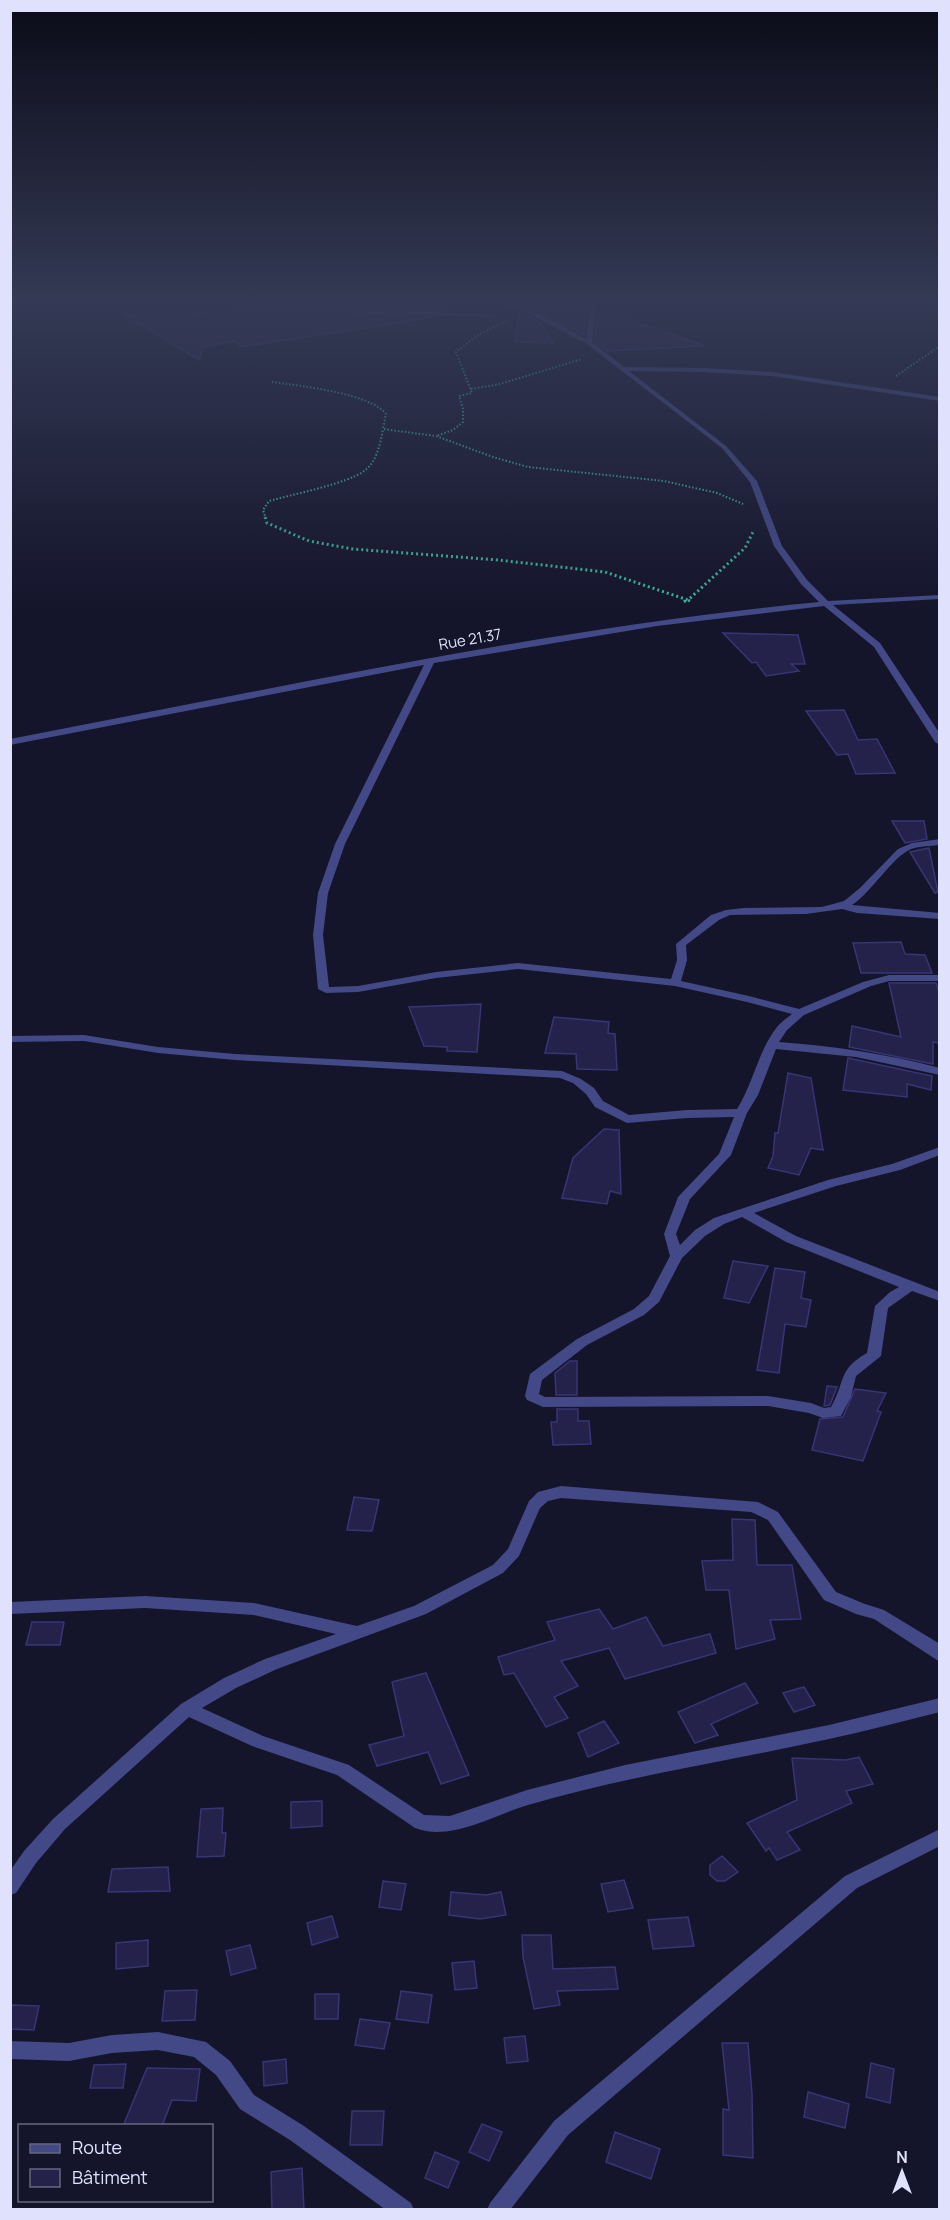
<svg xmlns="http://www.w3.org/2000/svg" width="950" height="2220" viewBox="0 0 950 2220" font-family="Manrope,sans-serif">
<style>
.building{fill:#24214a;stroke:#383575;stroke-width:1.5}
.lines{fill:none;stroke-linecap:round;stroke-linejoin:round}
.path-far1{stroke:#3bb69d;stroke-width:2;stroke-dasharray:1.5 2;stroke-linecap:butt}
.path{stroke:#3bb69d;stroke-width:3;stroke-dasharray:2 3;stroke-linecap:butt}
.minor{fill:#424986;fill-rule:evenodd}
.labels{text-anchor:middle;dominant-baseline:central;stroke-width:4.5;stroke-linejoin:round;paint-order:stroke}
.far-street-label{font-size:15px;fill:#e0e1fd;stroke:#14142b}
</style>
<rect width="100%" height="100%" fill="#14142b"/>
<g class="building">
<path d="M313 302H446L447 310 441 311V315L392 324 240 347 235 341 203 347 199 360 125 315 312 309Z"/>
<path d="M573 302 587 305 584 335 537 311Z"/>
<path d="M598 309 703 345V346L607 351 594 341Z"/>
<path d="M519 312 538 321 553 343 515 342Z"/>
<path d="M723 633 798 635 805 664H791L799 671 766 676 756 662 752 663Z"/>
<path d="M844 710 858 740 877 739 895 773 856 774 848 754 837 755 806 711Z"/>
<path d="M892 821H924L927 839 905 843Z"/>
<path d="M929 848 938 892 935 893 910 852Z"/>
<path d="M901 942 905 954 925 955 932 973H861L853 943Z"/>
<path d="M889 983H936L939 992V1043L933 1042V1064L849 1047 852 1026 901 1037Z"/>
<path d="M481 1004 477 1052 447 1051V1047L424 1046 409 1007Z"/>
<path d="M554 1017 609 1022 608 1033 615 1034 617 1070 577 1069 576 1054 545 1053Z"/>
<path d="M848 1058 932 1076 931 1090 907 1084V1097L843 1090Z"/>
<path d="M788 1073 811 1078 823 1150 811 1148 799 1175 768 1168 773 1156 775 1133H778Z"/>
<path d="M604 1129 619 1130 621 1194 610 1191 607 1204 562 1198 573 1158Z"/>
<path d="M733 1261 768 1266 749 1303 724 1298Z"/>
<path d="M775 1268 805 1272 801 1298 811 1300 806 1327 785 1324 779 1373 757 1370Z"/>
<path d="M570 1361H577V1395H556L555 1373Z"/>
<path d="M827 1386 837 1387 830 1405 824 1406Z"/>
<path d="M855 1389 886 1393 877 1411 881 1412 863 1461 812 1450 820 1419 843 1417Z"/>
<path d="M557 1409H578V1421H589L591 1444 553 1445 551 1422H557Z"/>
<path d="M354 1497 379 1500 372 1531 347 1530Z"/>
<path d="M732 1519 755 1520 757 1565H792L801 1619 770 1620 775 1639 736 1649 729 1590H706L702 1561 733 1560Z"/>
<path d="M599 1609 613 1629 646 1617 663 1646 710 1634 716 1653 625 1679 609 1648 561 1661 578 1686 554 1697 568 1718 546 1727 514 1673 504 1675 498 1657 555 1640 547 1622Z"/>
<path d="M32 1622H64L60 1645H26Z"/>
<path d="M426 1673 469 1775 441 1784 428 1752 377 1766 369 1745 404 1736 392 1682Z"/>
<path d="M745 1683 758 1703 711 1724 718 1735 695 1743 678 1712Z"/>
<path d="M804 1687 815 1705 794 1712 783 1693Z"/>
<path d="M604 1721 619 1743 588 1757 578 1733Z"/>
<path d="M859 1757 873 1784 846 1791 852 1803 787 1832 800 1850 777 1860 769 1848 766 1851 747 1823 797 1800 792 1758 846 1760Z"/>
<path d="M322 1801V1826L291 1828V1802Z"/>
<path d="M223 1808 222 1833H226L224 1856 197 1857 201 1809Z"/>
<path d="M722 1856 738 1872 725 1881H717L710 1875V1865Z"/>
<path d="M168 1867 170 1891 108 1892 112 1869Z"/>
<path d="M624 1880 633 1908 608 1912 601 1884Z"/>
<path d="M383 1881 406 1884 401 1910 379 1907Z"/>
<path d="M451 1892 486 1895 501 1892 506 1915 480 1919 449 1915Z"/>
<path d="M332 1916 338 1937 312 1945 307 1923Z"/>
<path d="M688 1917 694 1946 653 1949 648 1920Z"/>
<path d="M522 1935H551L553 1969 615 1967 618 1989 557 1991 560 2005 534 2009 523 1957Z"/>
<path d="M148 1940V1966L116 1969V1943Z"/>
<path d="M250 1945 256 1968 231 1975 226 1951Z"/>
<path d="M474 1961 477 1988 455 1990 452 1963Z"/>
<path d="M197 1990 195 2020 162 2021 165 1991Z"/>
<path d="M401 1991 432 1995 428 2023 396 2019Z"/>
<path d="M315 1994H339L338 2019H315Z"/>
<path d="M10 2005 39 2006 34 2030 10 2029Z"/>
<path d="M360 2019 390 2023 384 2049 355 2045Z"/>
<path d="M525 2036 528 2061 507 2063 504 2038Z"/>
<path d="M722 2043H748L752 2094 753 2158 723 2155V2109L729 2110Z"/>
<path d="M286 2059 287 2083 264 2086 263 2062Z"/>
<path d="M871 2063 894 2069 890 2103 866 2097Z"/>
<path d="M126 2064 123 2088H90L94 2065Z"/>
<path d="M147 2068 200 2069 196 2101 172 2100 162 2126H123Z"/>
<path d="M808 2092 849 2104 845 2128 804 2117Z"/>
<path d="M352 2111H384L382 2145H350Z"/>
<path d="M482 2124 502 2132 489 2161 469 2152Z"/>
<path d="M615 2132 660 2149 651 2179 606 2162Z"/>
<path d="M435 2152 459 2162 448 2188 425 2178Z"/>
<path d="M302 2168 304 2210H272L271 2172Z"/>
</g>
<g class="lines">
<g class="path-far1">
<path d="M470 302 484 304"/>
<path d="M286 305 296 302"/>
<path d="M354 314 402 312 494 316"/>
<path d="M507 321 480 334 456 352 472 393 459 396 463 409V422L453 430 436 436 493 457 528 467 664 481 717 493 743 504"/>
<path d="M896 376 940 346"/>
<path d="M272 382C300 386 370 393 386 414L383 429 436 436"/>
<path d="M471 389 500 384 582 359"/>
<path d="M266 519 263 510 269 501C290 495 349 483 364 471 377 462 380 444 383 429"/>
</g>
<g class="path">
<path d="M265 517 267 523 309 541 353 549 498 560 605 572 688 600 683 602"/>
<path d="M690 601 688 600 745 548 753 532"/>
</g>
<g class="minor">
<path d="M497 302C525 302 561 326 586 339L590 302H596L592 342 624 367 702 368 772 372 940 397V401L772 376 702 372 629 371 726 446 757 481 782 546 807 580 828 601 940 595V599L833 605 880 643 940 734V745L935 742 874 647 824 606 657 626 434 663 345 844 328 893 323 935 329 987 358 986 436 972 518 963 671 979 677 960 676 944 711 915 726 910 743 908 822 907 844 901 860 888 898 849 912 843 940 839V845C930 846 920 846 911 849 891 858 873 891 852 905L940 913V919L857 913 842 909 806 914 730 915 719 920 686 945 687 960 681 981 749 996 799 1009 863 982 889 975H940V981H889L871 986 804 1015 787 1030 779 1042C834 1046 887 1054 940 1068V1075L856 1057 776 1049 758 1095 747 1113 731 1155 690 1199 676 1234 680 1245 695 1230 714 1218 828 1180 892 1164 940 1147V1155L900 1170 836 1186 754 1213 796 1236 940 1292V1301L912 1291 888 1308 881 1356 856 1376 851 1397 841 1416 823 1418 809 1413 768 1406 543 1407 527 1400 525 1396 530 1374 577 1339 634 1309 649 1296 670 1256 664 1234 678 1197 719 1154 734 1117 687 1118 627 1123 595 1107 586 1094 573 1083 560 1078 235 1060 158 1053 84 1041 10 1042V1036L84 1035 158 1047 235 1054 562 1071 581 1079 594 1088 603 1101 629 1115 687 1110 737 1109C753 1084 758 1051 777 1027 781 1022 787 1018 792 1014L747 1002 675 986 518 969 436 978 358 992 326 993 318 989 313 935 318 893 335 844 424 665 10 745V739C280 688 546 628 819 602L801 584 774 546 750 482 722 448 587 344 523 311ZM742 1217 786 1242 899 1287 890 1292 875 1306 867 1353C837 1370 846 1381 831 1407L824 1408 811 1403 768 1396 545 1397 539 1394 542 1380 587 1345 644 1315 659 1302 682 1258 705 1236 724 1224Z"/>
<path d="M561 1486 758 1502 778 1512 836 1592 865 1604 884 1610 940 1644V1662L874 1619 856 1614 824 1600 768 1520 751 1512 561 1498 548 1501 540 1508 519 1556 503 1573 426 1614 277 1669 236 1688 202 1708 263 1736 349 1765 424 1815 450 1816 527 1790 625 1765 829 1725 940 1698V1712C903 1721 866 1731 829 1739 729 1761 627 1776 528 1805 493 1815 451 1842 415 1828L337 1775 252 1746 189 1717 65 1829 36 1863 16 1893 10 1895V1871L24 1851 53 1819 181 1704 224 1678 265 1659 336 1634 254 1615 145 1608 10 1614V1602L145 1596 254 1603 357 1626 414 1606 493 1565 508 1549 529 1501 538 1492Z"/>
<path d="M940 1829V1846L857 1888 568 2135 510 2210H487L490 2203 554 2121 845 1876Z"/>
<path d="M158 2032 206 2042 230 2061 254 2095 304 2126 411 2203 414 2210H386L290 2140 240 2109 216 2075 194 2057 158 2050 112 2053 69 2061 10 2059V2041L69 2043 112 2035Z"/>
</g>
</g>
<linearGradient id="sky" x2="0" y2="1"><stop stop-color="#0b0b18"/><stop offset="0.49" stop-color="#343a55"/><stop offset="1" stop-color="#343a55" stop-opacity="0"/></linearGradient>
<rect width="950" height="613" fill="url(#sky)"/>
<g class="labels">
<g class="far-street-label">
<text transform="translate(470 639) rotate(-10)">Rue 21.37</text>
</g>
</g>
<rect width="950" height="2220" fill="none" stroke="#e0e1fd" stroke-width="24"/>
<rect x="18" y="2124" width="195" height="78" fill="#14142b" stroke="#66667f" stroke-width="1.5"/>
<rect x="30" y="2144" width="30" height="9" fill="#424986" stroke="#66667f" stroke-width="1.5"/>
<text x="72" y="2154" font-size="18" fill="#e0e1fd">Route</text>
<rect x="30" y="2169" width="30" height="18" fill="#24214a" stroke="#66667f" stroke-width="1.5"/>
<text x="72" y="2184" font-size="18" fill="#e0e1fd">Bâtiment</text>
<g transform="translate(902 2172)" stroke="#14142b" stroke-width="4.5" paint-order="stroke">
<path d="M0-4.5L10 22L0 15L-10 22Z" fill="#e0e1fd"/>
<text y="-9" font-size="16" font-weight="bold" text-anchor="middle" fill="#e0e1fd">N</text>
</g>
</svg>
